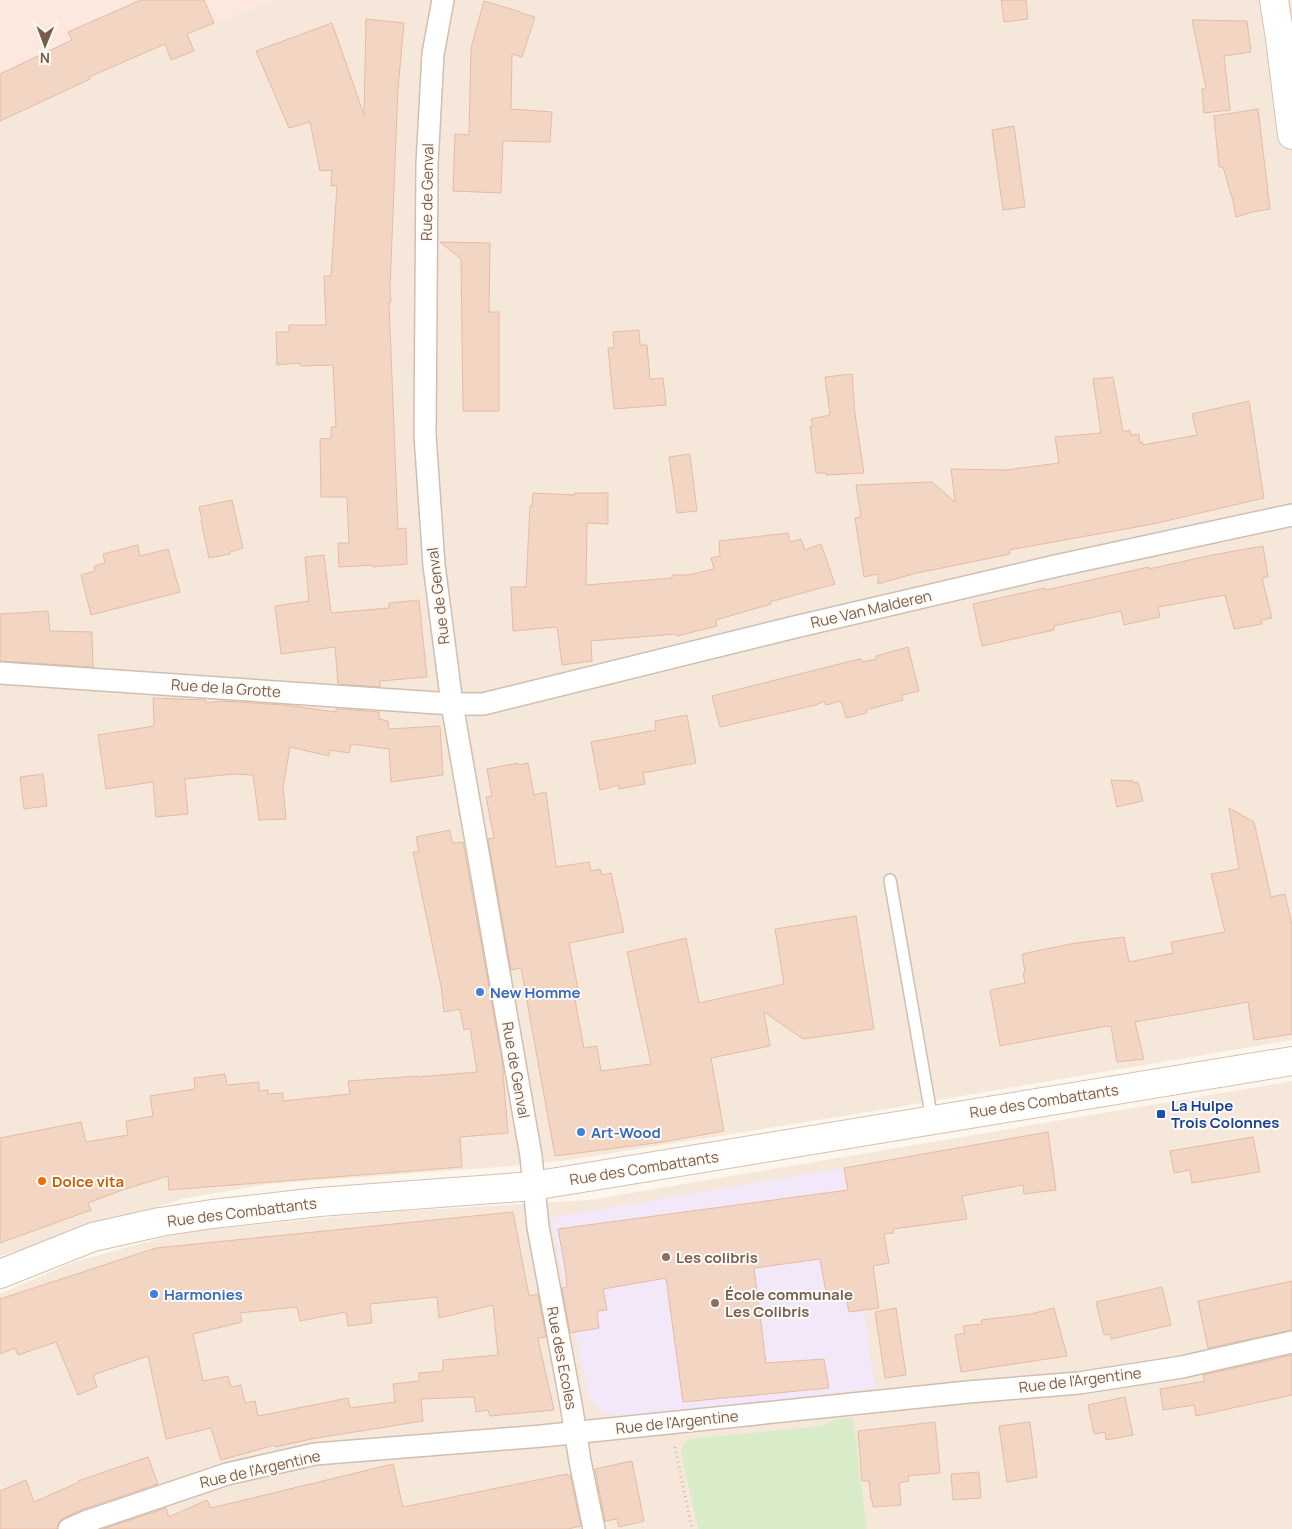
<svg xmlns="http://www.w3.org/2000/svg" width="1292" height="1529" viewBox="0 0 1292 1529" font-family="Manrope,sans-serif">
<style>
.residential{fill:#f5e8da}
.commercial{fill:#fde8e0}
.education{fill:#f3e8fa}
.green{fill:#d8ecc9}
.building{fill:#f3d5c3;stroke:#e6bba3;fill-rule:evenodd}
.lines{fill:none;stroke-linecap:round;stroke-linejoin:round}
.service-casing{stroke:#d1beb0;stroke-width:14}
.minor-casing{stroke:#d1beb0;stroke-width:24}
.secondary-casing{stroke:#d6c0b0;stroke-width:30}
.path{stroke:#d9b8a5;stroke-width:3;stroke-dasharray:1 4;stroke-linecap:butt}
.service{stroke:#fff;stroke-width:11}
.minor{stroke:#fff;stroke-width:21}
.secondary{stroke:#fff;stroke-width:28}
.shop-dot{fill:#3f7fe0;stroke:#fffaf3;stroke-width:2}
.transit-dot{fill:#1a4fb4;stroke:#fffaf3;stroke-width:2}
.food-dot{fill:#e8710a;stroke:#fffaf3;stroke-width:2}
.education-dot{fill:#8d6e63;stroke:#fffaf3;stroke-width:2}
.labels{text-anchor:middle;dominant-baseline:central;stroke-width:4;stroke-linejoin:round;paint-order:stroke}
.street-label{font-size:15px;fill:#7a5c4d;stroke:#fffaf3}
.shop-label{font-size:15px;font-weight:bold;fill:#366cbe;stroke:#fffaf3;text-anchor:start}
.transit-label{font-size:15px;font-weight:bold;fill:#164399;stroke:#fffaf3;text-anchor:start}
.food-label{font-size:15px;font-weight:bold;fill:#c56008;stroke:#fffaf3;text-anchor:start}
.education-label{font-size:15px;font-weight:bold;fill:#785e54;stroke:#fffaf3;text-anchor:start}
</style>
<rect width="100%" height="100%" fill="#fdf6ec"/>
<g class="residential">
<path d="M274 0H1292V1040L862 1113 569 1160 513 1166 268 1184 182 1199 0 1256V121L90 78 89 77 214 23Z"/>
<path d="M1292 1081V1529H0V1294L74 1262 183 1232 375 1213 590 1200Z"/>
</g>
<path class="commercial" d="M0 0H274L214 23 90 77V79L0 121Z"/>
<path class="education" d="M843 1168 875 1388 761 1402 627 1415 613 1414 598 1409 588 1394 550 1218Z"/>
<path class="green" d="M853 1418 867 1529H698L681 1452 684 1443 690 1439 822 1426 833 1420Z"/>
<g class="building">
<path d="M141 0H204L214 23 187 34 194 51 171 60 165 44 89 77 90 79 0 121V74L72 40 68 32Z"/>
<path d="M1001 0H1026L1028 19 1004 22Z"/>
<path d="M484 1 521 12V13L535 17 522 57 512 54 511 109 552 112 550 142 503 141 501 193 453 191 455 134 469 135 471 48Z"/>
<path d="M366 19 404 23 398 88 390 287 391 302H389L398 529 406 528 407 564 373 567V565L339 567 338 543H349L347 497H321L320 439 331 438V427H336L333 365 300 366V363L277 365 276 332H289V325H326L324 276H331L337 186H331L332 170 320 171 310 122 289 128 256 51 332 23 364 115Z"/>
<path d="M1192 20 1247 21 1251 52 1224 56 1230 110 1204 113 1202 89 1206 88Z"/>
<path d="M1258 109 1270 209 1252 212 1236 217 1233 201 1223 167H1219L1214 116Z"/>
<path d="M1014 126 1025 207 1003 210 992 130Z"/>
<path d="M440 242 490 243 489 312H499V411H463L461 259Z"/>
<path d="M639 330 640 345H647L650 379 663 378 666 405 614 409 608 348H614L613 332Z"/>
<path d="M852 374 855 414 864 473 826 475V473H816L810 426H813L811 419 830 415 825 377Z"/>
<path d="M1113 377 1123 432 1130 430 1131 435 1139 434 1140 443 1142 442 1143 445 1197 435 1192 414 1249 401 1264 498 1153 524 1009 550 1010 554 913 574 878 584V574L864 577 855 518 861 517 856 485 932 482 955 502 951 469 1006 470 1059 463 1055 437 1101 433 1093 379Z"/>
<path d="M690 454 697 511 677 513 669 457Z"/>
<path d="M533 493 575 495V493H608V524L587 523 586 585 672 578V575H688L714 569 711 558 720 556 719 541 788 533 790 542 801 539 805 550 821 544 835 584 770 602 771 604 716 620 717 626 677 636 676 634 591 641 592 661 562 665 557 627 513 631 511 587H526L530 506H532Z"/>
<path d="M232 500 243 548 230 552V554L209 558 201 521 202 520 199 507Z"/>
<path d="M138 545 140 556 168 549 180 592 91 615 81 575 95 571 94 566 105 563 103 554Z"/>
<path d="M1263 546 1268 577 1262 578 1272 618 1261 620 1262 624 1234 629 1225 595 1158 607 1160 617 1124 625 1121 611 1054 626V630L982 646 973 604 1045 588 1046 590 1149 567V569L1212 555Z"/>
<path d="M324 555 331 613 389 608V603L419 600 427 677 380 681V687L338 684 335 647 281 654 275 606 309 601 305 557Z"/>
<path d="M48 611 50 631 92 632 93 667 0 661V614Z"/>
<path d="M908 647 919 691 902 695 903 700 866 710 867 713 846 718 841 701 826 705 824 701 816 705 720 727 712 696 851 661 861 659 862 662 876 659V656Z"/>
<path d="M153 698 206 700V703L221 701 284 705 336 712V709H341L379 712V719L388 721 389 729 440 726 443 775 391 782 389 749 351 744 349 753 330 750 329 756 290 747 283 787 286 819 259 820 253 775 233 774 185 779 188 814 156 817 153 782 106 789 98 735 154 726Z"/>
<path d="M687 715 696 763 649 772H643L645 784 619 789V785L600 790 591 742 656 730 655 721Z"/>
<path d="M518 763V765L528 763 534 795 546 792 556 867 589 862 591 871 600 869 602 875 611 873 624 932 569 943 580 999 575 1000 584 1048 597 1046 601 1071 651 1064 627 952 686 938 699 1003 784 984 775 929 856 916 874 1029 803 1039 764 1012 770 1046 711 1058 724 1131 663 1142 555 1156 521 968 511 970 488 839 494 838 486 797 492 796 487 769Z"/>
<path d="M43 774 47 806 24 809 20 777Z"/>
<path d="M1111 780 1133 781V783L1138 782 1143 801 1117 807Z"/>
<path d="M1229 808 1254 822 1271 897 1285 894 1292 925V1034L1254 1040 1248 1002 1135 1022 1144 1059 1117 1062 1111 1026 1107 1027V1026L1000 1046 990 990 1025 983 1023 973 1025 972 1022 954 1070 944 1124 937 1129 962 1173 953 1171 942 1225 932 1211 874 1239 869Z"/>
<path d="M450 830 452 843 463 842 502 1060 508 1133 460 1137 462 1167 169 1190 168 1176 122 1190 88 1203 91 1210 0 1243V1138L81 1122 86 1142 128 1135 126 1121 153 1116 150 1096 195 1089 194 1078 225 1074 227 1085 259 1082V1091L268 1090V1094L283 1093V1101L350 1094 348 1081 418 1076V1077L477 1072 470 1028 464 1030 460 1009 444 1012 441 986 413 852H419L416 837Z"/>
<path d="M1048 1132 1056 1190 1024 1194 1023 1185 962 1196 967 1219 893 1229 894 1233 884 1234 889 1263 873 1266 879 1308 849 1312 846 1297 831 1299 830 1291 826 1292 820 1259 754 1268 766 1363 824 1359 829 1388 683 1402 666 1278 603 1289 607 1310 597 1311 599 1328 570 1333 562 1288 567 1287 565 1267 558 1229 848 1190 844 1168Z"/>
<path d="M1253 1137 1260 1172 1192 1183 1190 1170 1174 1173 1170 1151Z"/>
<path d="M513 1212 529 1296 538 1294 546 1337 539 1338 538 1339 554 1410 490 1416 488 1410 476 1412 474 1397 421 1399 423 1421 311 1439 276 1447 275 1445 221 1460 211 1428 166 1439 148 1356 93 1375 97 1387 78 1395 56 1342 18 1355 15 1348 0 1354V1299L156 1248ZM437 1297 439 1318 493 1305 498 1355 443 1360V1371L419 1373V1381L393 1384 395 1402 350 1408 348 1398 258 1416 255 1401 245 1403 241 1385 231 1387 228 1376 203 1381 193 1334 242 1322 240 1313 297 1307 300 1321 346 1312 348 1326 372 1323 370 1304Z"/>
<path d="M1292 1281V1330L1208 1348 1198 1301Z"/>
<path d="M1162 1287 1171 1325 1111 1339 1110 1334 1104 1335 1096 1302Z"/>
<path d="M896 1308 906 1375 885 1378 875 1312Z"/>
<path d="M1054 1308 1067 1356 961 1372 955 1335 965 1333 963 1326 982 1324 981 1320 1031 1314Z"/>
<path d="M1292 1355V1395L1196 1416 1194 1405 1163 1410 1160 1389 1205 1381 1203 1375Z"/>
<path d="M1125 1397 1133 1435 1106 1440 1105 1432 1094 1434 1088 1405Z"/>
<path d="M935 1422 940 1473 908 1476 909 1481 899 1483 901 1505 873 1507 872 1500H871L869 1481H862L858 1431Z"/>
<path d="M1030 1422 1037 1477 1007 1482 999 1426Z"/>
<path d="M148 1457 158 1484 81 1510 64 1518 59 1522 57 1529H0V1491L26 1480 34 1502 79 1482 78 1481Z"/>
<path d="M632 1461 644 1521 619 1527 617 1519 605 1521 595 1469Z"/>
<path d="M393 1464 403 1507 567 1474 568 1476 570 1475 581 1526 568 1529H103L166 1508 169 1517 207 1500 211 1508Z"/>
<path d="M979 1472 981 1498 953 1500 951 1474Z"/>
</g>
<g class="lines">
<g class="service-casing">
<path id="service" d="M890 880 932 1120"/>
</g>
<g class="minor-casing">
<g id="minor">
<path d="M443 0 433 54 427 164 425 435 434 565 452 704 531 1156 538 1227 571 1404 580 1461 594 1529"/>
<path d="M0 673 452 704H483L795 627 1051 567 1292 515"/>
<path d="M69 1529 85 1522 227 1474 315 1454 542 1436 968 1392 1079 1383 1182 1367 1292 1342"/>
</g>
</g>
<g class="secondary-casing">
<g id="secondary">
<path d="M1274 0 1280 38 1292 135"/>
<path d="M0 1274 93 1237 160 1222 212 1214 319 1202 533 1186 1292 1061"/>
</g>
</g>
<path class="path" d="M675 1447 692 1529"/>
<use href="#service" class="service"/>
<use href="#minor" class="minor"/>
<use href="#secondary" class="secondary"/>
</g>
<g class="shop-dot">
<circle cx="480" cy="992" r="5"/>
<circle cx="581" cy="1132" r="5"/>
<circle cx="154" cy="1294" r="5"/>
</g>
<rect class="transit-dot" x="1156" y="1109" width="10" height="10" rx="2.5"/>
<circle class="food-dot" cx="42" cy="1181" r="5"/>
<g class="education-dot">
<circle cx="666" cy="1257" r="5"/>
<circle cx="715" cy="1303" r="5"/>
</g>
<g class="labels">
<g class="street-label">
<text transform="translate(427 192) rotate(-89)">Rue de Genval</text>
<text transform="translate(438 596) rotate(-97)">Rue de Genval</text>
<text transform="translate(871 609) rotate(-13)">Rue Van Malderen</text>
<text transform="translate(226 688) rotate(4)">Rue de la Grotte</text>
<text transform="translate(516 1070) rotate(80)">Rue de Genval</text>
<text transform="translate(1044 1101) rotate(-9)">Rue des Combattants</text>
<text transform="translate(644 1168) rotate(-9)">Rue des Combattants</text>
<text transform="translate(242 1212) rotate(-7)">Rue des Combattants</text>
<text transform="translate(562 1358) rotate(79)">Rue des Ecoles</text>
<text transform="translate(1080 1380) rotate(-7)">Rue de l'Argentine</text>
<text transform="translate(677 1422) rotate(-6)">Rue de l'Argentine</text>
<text transform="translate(260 1469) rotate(-13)">Rue de l'Argentine</text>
</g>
<g class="shop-label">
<text x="490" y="992">New Homme</text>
<text x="591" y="1132">Art-Wood</text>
<text x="164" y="1294">Harmonies</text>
</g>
<g class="transit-label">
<text x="1171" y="1105">La Hulpe<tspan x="1171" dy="17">Trois Colonnes</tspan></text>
</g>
<g class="food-label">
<text x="52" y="1181">Dolce vita</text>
</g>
<g class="education-label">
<text x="676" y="1257">Les colibris</text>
<text x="725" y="1294">École communale<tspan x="725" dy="17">Les Colibris</tspan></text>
</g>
</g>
<g transform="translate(45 45) rotate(181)" stroke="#fffaf3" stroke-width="4" paint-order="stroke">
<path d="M0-4L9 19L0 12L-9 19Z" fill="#7a5c4d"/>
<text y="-8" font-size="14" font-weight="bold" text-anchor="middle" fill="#7a5c4d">N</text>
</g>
</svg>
